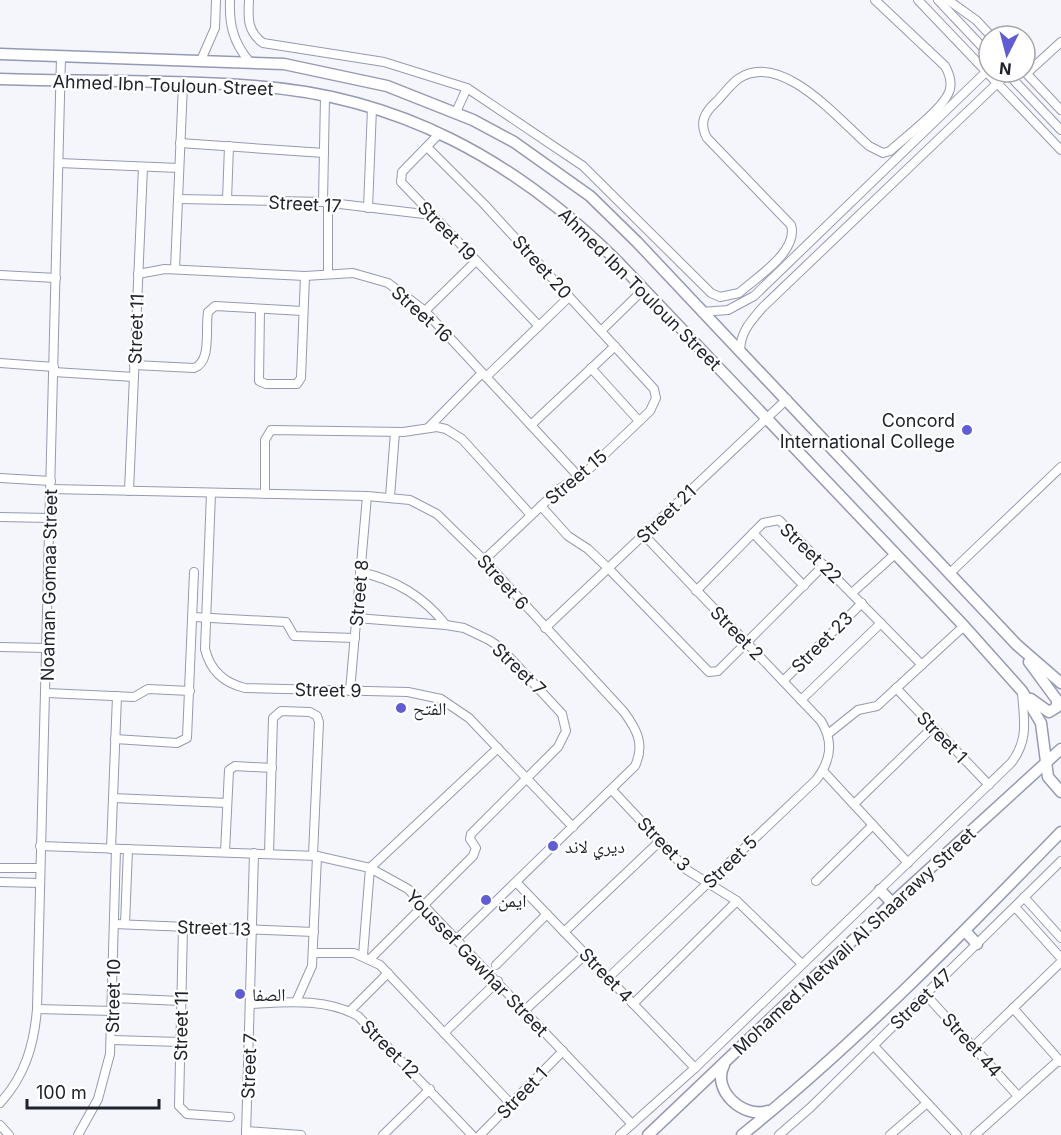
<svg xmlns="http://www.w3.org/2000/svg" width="1061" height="1135" viewBox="0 0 1061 1135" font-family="Inter,'Noto Naskh Arabic',sans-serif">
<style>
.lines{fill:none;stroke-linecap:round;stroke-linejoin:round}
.street-casing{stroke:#9599b5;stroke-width:10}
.secondary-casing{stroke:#9599b5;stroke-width:13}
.street{stroke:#fff;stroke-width:8}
.secondary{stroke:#fff;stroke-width:10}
.poi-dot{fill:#5e5dd5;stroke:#fff;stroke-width:2}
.labels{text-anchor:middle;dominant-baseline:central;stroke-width:4.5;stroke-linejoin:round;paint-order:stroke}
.street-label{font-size:18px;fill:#1f212c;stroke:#fff}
.poi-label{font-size:18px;fill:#1f212c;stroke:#fff;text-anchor:start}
</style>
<rect width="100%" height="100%" fill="#f5f6fc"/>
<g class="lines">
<g class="street-casing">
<g id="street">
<path d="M230 0C229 24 233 42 249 61"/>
<path d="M249 0C248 18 247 31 263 43L384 62 467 88 583 166 711 293 720 297 739 293C757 277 799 251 791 225L707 138C699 123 704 113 716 102 723 95 730 85 738 79 781 49 840 121 869 146L883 153 890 151C905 137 946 107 950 89 952 80 949 73 945 66L875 0"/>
<path d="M918 0 1061 150"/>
<path d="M938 0 989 54"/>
<path d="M948 0 976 20 991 36"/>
<path d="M201 60 215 28 216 0"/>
<path d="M1006 72 1061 130"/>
<path d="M1025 72 1061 110"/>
<path d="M1027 73 1061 42"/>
<path d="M456 112 467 88"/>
<path d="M440 133 402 172 401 182 539 326"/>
<path d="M180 143 324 153"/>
<path d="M427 147 484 204 654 389 656 398 650 411 586 472 559 489 484 560"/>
<path d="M59 163 179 168"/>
<path d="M178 199 323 202 432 215"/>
<path d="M227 200 229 146"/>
<path d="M323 202 325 96"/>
<path d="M368 208 372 108"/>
<path d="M175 269 183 84"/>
<path d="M138 274 165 269 305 276 353 273 388 283 425 311 579 477"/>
<path d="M328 274V204"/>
<path d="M0 275 56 278"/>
<path d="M260 309 259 381 266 384H297L301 378 305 276"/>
<path d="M425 311 476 261"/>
<path d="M702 312 728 310 754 296 989 69"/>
<path d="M601 331 644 289"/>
<path d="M740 352C740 332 751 321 763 307L1009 72"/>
<path d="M0 363 54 367"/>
<path d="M134 365 194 368C212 362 205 329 208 312L215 306 303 311"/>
<path d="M591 368 639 421"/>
<path d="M54 372 134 377"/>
<path d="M486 377 569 297"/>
<path d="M531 425 615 346"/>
<path d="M428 428 482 373"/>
<path d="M0 478 51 481"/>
<path d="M51 489 367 496 410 500 437 514 484 560 624 712C637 730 645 744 635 766L457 939"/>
<path d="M129 491 143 167"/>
<path d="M211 493 205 649C210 670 224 683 245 688L408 692 441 699 469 718 573 827"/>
<path d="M265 494V440L271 430 403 432 437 427 446 429 462 439 531 515"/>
<path d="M390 497 395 432"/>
<path d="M541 506 568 536 588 549 608 568 709 672 718 671 824 565"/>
<path d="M0 517 50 518"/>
<path d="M753 533 804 586"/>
<path d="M360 572C396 580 423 596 446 625"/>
<path d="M950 573 1061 467"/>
<path d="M696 591 763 523 779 520 922 665"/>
<path d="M852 593 895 554"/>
<path d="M193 617 286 622 294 636 355 638"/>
<path d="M356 618 446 625 464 628 489 640 501 648 562 714 566 731 558 747 471 834 470 839 476 848 473 856 371 958"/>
<path d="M545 628 787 399"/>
<path d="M0 647 47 648"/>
<path d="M783 681 862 603"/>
<path d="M896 688 989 785"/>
<path d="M350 691 367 496"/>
<path d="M47 693 134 697 148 689 190 691"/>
<path d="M801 700 881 623"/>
<path d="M828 734 858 710 877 706 964 626"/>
<path d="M115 739 177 743 187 738 194 572"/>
<path d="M823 771 908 863"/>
<path d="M612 790 687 870 737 901 802 964"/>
<path d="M113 798 227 803"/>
<path d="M854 804 933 727"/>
<path d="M40 846 317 856 370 868 408 889 632 1124"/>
<path d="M111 849 117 696"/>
<path d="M225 852 229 770 235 766 272 768"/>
<path d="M269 853 273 718 281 711 310 712 317 716 319 722 313 855"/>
<path d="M0 868H40"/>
<path d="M816 881 873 825"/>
<path d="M0 882 40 883"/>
<path d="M516 882 695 1068"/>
<path d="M1024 897 1061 938"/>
<path d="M1015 907 1061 958"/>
<path d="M114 924 314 932"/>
<path d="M125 924 128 849"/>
<path d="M183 927 179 1106 187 1114 230 1117"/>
<path d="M564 932 660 841"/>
<path d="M313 953H354L380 965 511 1104"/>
<path d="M363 955 370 868 498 748"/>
<path d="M496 965 547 914"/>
<path d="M608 978 816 780C831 761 834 742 821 721L644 535"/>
<path d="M926 995 1018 1096"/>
<path d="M113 998 181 1001"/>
<path d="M296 1002 312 966 317 856"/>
<path d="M251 1004C287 1002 326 998 358 1016L472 1135"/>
<path d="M633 1004 737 901"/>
<path d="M1013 1008 1061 1062"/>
<path d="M37 1009 113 1011"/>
<path d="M525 1010 586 954"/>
<path d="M350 1011 388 973"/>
<path d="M444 1033 498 981"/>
<path d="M112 1040 181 1042"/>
<path d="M874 1046 957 1135"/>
<path d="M973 1047 1061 962"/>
<path d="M0 1103C25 1076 34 1045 37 1009L61 57"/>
<path d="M0 1125 9 1135"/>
<path d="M246 1131 301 1135"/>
<path d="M78 1135 98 1099 110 1054 116 849"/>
<path d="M246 1135 254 853"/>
<path d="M383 1135 430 1089"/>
<path d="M480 1135 563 1051"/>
<path d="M620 1135 695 1068 1011 763C1029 740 1024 720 1022 693"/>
<path d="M779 1135 811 1107 1061 861"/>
<path d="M890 1135 927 1103"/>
<path d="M975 1135 1059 1060"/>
</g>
</g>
<g class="secondary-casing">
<g id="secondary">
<path d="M0 54 284 64 387 86 473 120 514 142 590 196 637 242 1017 645 1061 683"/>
<path d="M0 79C84 82 170 79 254 86 399 96 515 160 617 261L964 626 1022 691 1041 723 1048 777 1061 792"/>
<path d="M1029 662 1057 700V707L1049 712 1031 699"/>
<path d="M880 890 892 903"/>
<path d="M965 931 977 944"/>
<path d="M724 1065C711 1090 743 1119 768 1111"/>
<path d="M648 1135 892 903 1061 749"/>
<path d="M742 1135C856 1043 959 937 1061 832"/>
</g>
</g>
<use href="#street" class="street"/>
<use href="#secondary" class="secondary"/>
</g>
<g class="poi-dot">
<circle cx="967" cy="430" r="6"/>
<circle cx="401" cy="708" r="6"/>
<circle cx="553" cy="846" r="6"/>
<circle cx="486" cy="900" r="6"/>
<circle cx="240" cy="994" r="6"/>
</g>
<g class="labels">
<g class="street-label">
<text transform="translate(163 85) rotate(2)">Ahmed Ibn Touloun Street</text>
<text transform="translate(305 204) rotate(3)">Street 17</text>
<text transform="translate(447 231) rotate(46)">Street 19</text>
<text transform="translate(542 267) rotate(48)">Street 20</text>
<text transform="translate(640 289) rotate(45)">Ahmed Ibn Touloun Street</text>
<text transform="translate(422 314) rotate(42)">Street 16</text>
<text transform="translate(136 329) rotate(-88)">Street 11</text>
<text transform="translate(576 477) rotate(-40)">Street 15</text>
<text transform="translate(666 514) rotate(-44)">Street 21</text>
<text transform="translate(811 553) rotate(44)">Street 22</text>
<text transform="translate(503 582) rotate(48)">Street 6</text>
<text transform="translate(49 585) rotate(-89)">Noaman Gomaa Street</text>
<text transform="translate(359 593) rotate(-85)">Street 8</text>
<text transform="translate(737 633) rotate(46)">Street 2</text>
<text transform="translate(822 642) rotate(-45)">Street 23</text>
<text transform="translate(519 669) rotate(44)">Street 7</text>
<text transform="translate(328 690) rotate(1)">Street 9</text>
<text transform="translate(942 737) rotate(46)">Street 1</text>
<text transform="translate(664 844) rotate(46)">Street 3</text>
<text transform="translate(730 862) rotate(-44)">Street 5</text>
<text transform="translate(214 928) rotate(2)">Street 13</text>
<text transform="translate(854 941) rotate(-43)">Mohamed Metwali Al Shaarawy Street</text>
<text transform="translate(477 963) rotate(46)">Youssef Gawhar Street</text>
<text transform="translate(606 975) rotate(46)">Street 4</text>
<text transform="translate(113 996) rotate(-89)">Street 10</text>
<text transform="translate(921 999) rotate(-44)">Street 47</text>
<text transform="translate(181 1026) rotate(-89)">Street 11</text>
<text transform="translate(972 1045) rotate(48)">Street 44</text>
<text transform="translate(390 1049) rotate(45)">Street 12</text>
<text transform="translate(249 1066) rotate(-88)">Street 7</text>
<text transform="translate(522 1093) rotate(-46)">Street 1</text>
</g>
<g class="poi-label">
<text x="955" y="420" text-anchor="end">Concord<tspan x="955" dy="21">International College</tspan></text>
<text x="413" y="708">الفتح</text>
<text x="565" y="846">ديري لاند</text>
<text x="498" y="900">ايمن</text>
<text x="252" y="994">الصفا</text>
</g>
</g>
<g transform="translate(1007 54) rotate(186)"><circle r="28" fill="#ffffff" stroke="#a5a6ab" stroke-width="1.5"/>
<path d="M0-4.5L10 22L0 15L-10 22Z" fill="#5e5dd5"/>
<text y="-9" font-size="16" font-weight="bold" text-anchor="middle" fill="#1f212c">N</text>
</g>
<path d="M27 1099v9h132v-9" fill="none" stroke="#1f212c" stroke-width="3"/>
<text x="36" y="1099" font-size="18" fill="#1f212c" stroke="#ffffff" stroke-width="4.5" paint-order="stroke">100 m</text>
</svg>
